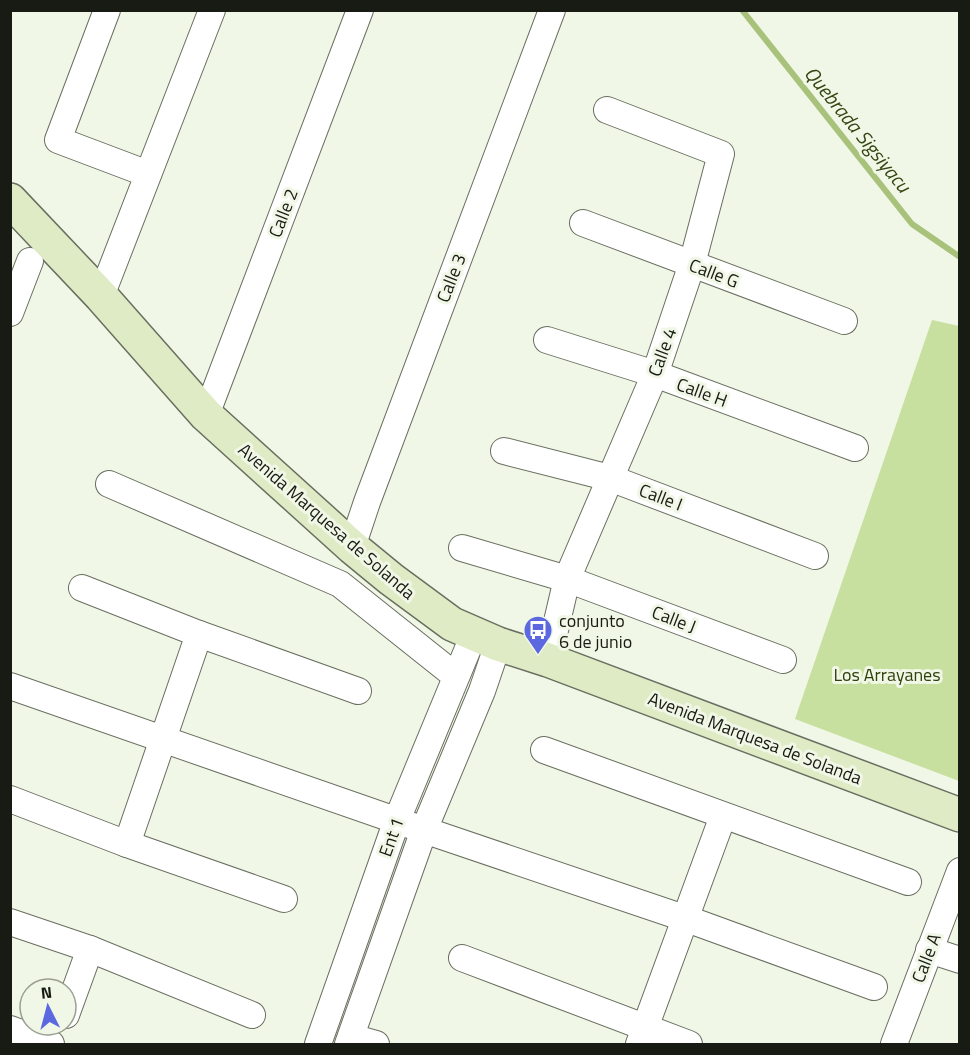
<svg xmlns="http://www.w3.org/2000/svg" width="970" height="1055" viewBox="0 0 970 1055" font-family="'Titillium Web',sans-serif">
<style>
.green{fill:#c7df9f}
.lines{fill:none;stroke-linecap:round;stroke-linejoin:round}
.stream{stroke:#a8c27c;stroke-width:6}
.street-casing{stroke:#696f60;stroke-width:28}
.secondary-casing{stroke:#696f60;stroke-width:36}
.street{stroke:#fff;stroke-width:26}
.secondary{stroke:#dfebc5;stroke-width:33}
.labels{text-anchor:middle;dominant-baseline:central;stroke-width:6;stroke-linejoin:round;paint-order:stroke}
.street-label{font-size:18px;fill:#181a14;stroke:#f0f7e6}
.poi-label{font-size:18px;fill:#181a14;stroke:#f0f7e6;text-anchor:start}
.park-label{font-size:18px;fill:#30400b;stroke:#f0f7e6}
.water-label{font-size:20px;font-style:italic;fill:#354512;stroke:#f0f7e6}
</style>
<rect width="100%" height="100%" fill="#f0f7e6"/>
<path class="green" d="M932 320 959 326V781L795 719Z"/>
<g class="lines">
<path class="stream" d="M742 10 912 224 960 257"/>
<g class="street-casing">
<g id="street">
<path d="M107 10 58 140 148 174"/>
<path d="M583 223 844 321"/>
<path d="M101 296 212 10"/>
<path d="M10 313 30 261"/>
<path d="M547 340 655 374 855 448"/>
<path d="M206 415 360 10"/>
<path d="M504 451 610 478 815 556"/>
<path d="M109 484 340 584 448 670 457 674"/>
<path d="M352 547 367 502 552 10"/>
<path d="M462 548 567 579 783 660"/>
<path d="M82 588 199 634 358 691"/>
<path d="M548 660 567 579 655 374 692 264 721 154 607 110"/>
<path d="M10 686 424 830 687 919 874 987"/>
<path d="M544 750 908 882"/>
<path d="M10 799 127 844 284 899"/>
<path d="M127 844 199 634"/>
<path d="M10 922 90 949 252 1015"/>
<path d="M929 950 960 960"/>
<path d="M462 958 689 1044"/>
<path d="M66 1015 90 949"/>
<path d="M10 1029 51 1044"/>
<path d="M351 1037 376 1044"/>
<path d="M318 1044 397 820 474 634"/>
<path d="M348 1044 424 830 482 691 498 644"/>
<path d="M639 1044 723 816"/>
<path d="M894 1044 960 871"/>
</g>
</g>
<g class="secondary-casing">
<path id="secondary" d="M10 200 101 296 206 415 352 547 391 579 452 624 498 644 548 660 960 815"/>
</g>
<use href="#street" class="street"/>
<use href="#secondary" class="secondary"/>
</g>
<defs>
<g id="bus-pin" transform="scale(1.5)"><path d="M0 17L-7.5 6A9.5 9.5 0 1 1 7.5 6Z" fill="#5c68e0" stroke="#f0f7e6"/><path d="M-5-6H5V4H4V6H2V4H-2V6H-4V4H-5ZM-3.5-4V0h7V-4ZM-3.5 1.2v1.5H-2V1.2ZM2 1.2v1.5H3.5V1.2Z" fill="#fff"/></g>
</defs>
<g fill-rule="evenodd">
<use href="#bus-pin" x="538" y="630"/>
</g>
<g class="labels">
<g class="street-label">
<text transform="translate(283 213) rotate(-69)">Calle 2</text>
<text transform="translate(714 273) rotate(21)">Calle G</text>
<text transform="translate(451 278) rotate(-69)">Calle 3</text>
<text transform="translate(662 352) rotate(-70)">Calle 4</text>
<text transform="translate(702 392) rotate(20)">Calle H</text>
<text transform="translate(661 497) rotate(21)">Calle I</text>
<text transform="translate(327 521) rotate(41)">Avenida Marquesa de Solanda</text>
<text transform="translate(674 619) rotate(21)">Calle J</text>
<text transform="translate(755 738) rotate(21)">Avenida Marquesa de Solanda</text>
<text transform="translate(391 837) rotate(-70)">Ent 1</text>
<text transform="translate(926 958) rotate(-69)">Calle A</text>
</g>
<g class="poi-label">
<text x="559" y="620">conjunto<tspan x="559" dy="21">6 de junio</tspan></text>
</g>
<g class="park-label">
<text x="887" y="674">Los Arrayanes</text>
</g>
<g class="water-label">
<text transform="translate(858 129) rotate(51)">Quebrada Sigsiyacu</text>
</g>
</g>
<rect width="970" height="1055" fill="none" stroke="#181a14" stroke-width="24"/>
<g transform="translate(48 1007) rotate(354)"><circle r="28" fill="#f0f7e6" stroke="#9a9f92" stroke-width="1.5"/>
<path d="M0-4.5L10 22L0 15L-10 22Z" fill="#5c68e0"/>
<text y="-9" font-size="16" font-weight="bold" text-anchor="middle" fill="#181a14">N</text>
</g>
</svg>
